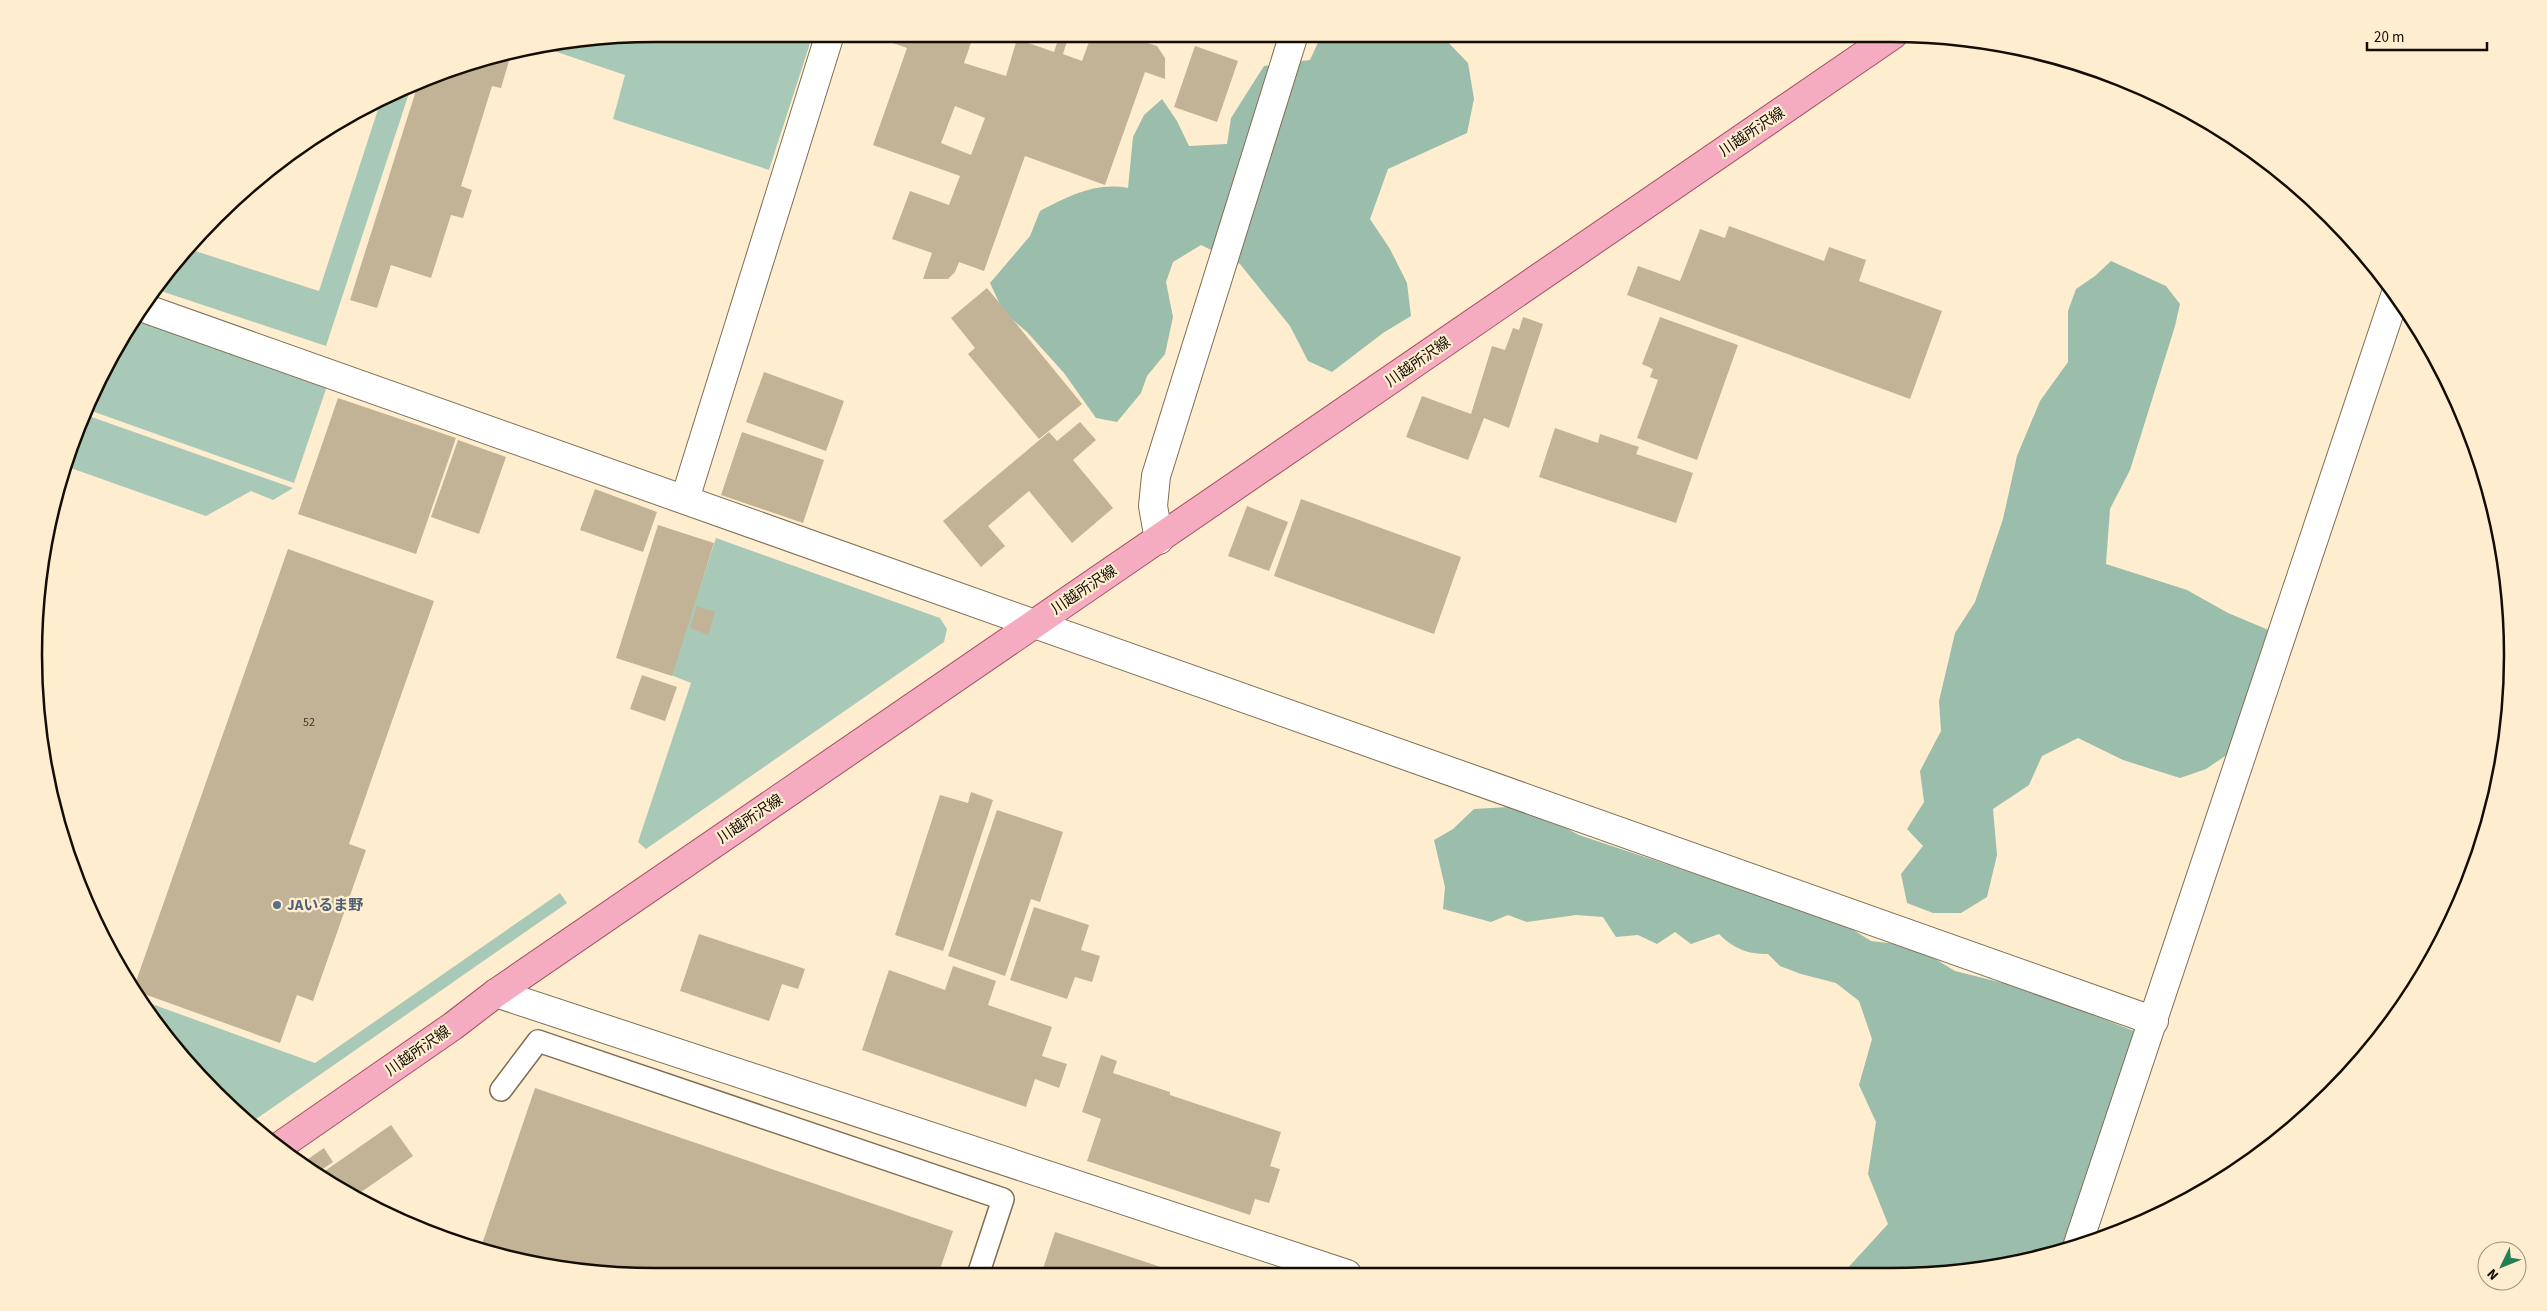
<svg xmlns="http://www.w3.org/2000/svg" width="2547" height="1311" viewBox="0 0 2547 1311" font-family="'Source Sans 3','Noto Sans JP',sans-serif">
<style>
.green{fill:#a8c9b8}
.forest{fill:#9bbdac}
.building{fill:#c3b396;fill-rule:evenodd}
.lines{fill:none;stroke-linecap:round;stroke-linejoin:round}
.lane-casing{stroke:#7e6f53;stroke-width:24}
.street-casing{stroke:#7e6f53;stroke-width:30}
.primary-casing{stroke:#a25164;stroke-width:30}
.lane{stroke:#fff;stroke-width:21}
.street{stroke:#fff;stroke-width:28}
.primary{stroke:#f5acc1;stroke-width:28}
.service-dot{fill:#5c6f8a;stroke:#feedce;stroke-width:2}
.labels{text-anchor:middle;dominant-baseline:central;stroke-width:4.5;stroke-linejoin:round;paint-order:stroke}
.number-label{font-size:12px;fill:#3f3628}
.street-label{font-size:15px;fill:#130d04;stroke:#feedce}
.service-label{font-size:15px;font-weight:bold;fill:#4e5e75;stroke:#feedce;text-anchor:start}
.rim{fill:none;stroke:#130d04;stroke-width:2.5}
</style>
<rect width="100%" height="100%" fill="#feedce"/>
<g class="green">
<path d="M656 34H813L769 170 613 119 625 75 536 45Z"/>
<path d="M411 87 326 346 155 289 186 248 319 291 381 100Z"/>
<path d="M135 316 327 386 294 483 86 409Z"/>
<path d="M83 414 293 488 273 500 251 491 206 516 65 466Z"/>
<path d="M716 538 940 618 947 629 944 642 646 849 638 842 691 683 671 675Z"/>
<path d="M560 893 567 903 249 1124 216 1095 138 999 315 1063Z"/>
</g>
<g class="forest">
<path d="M1322 34 1441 35 1468 63 1474 99 1467 133 1388 169 1370 219 1390 249 1407 283 1411 316 1383 333 1332 372 1308 361 1290 326 1240 264 1201 245 1173 262 1166 282 1173 317 1165 354 1147 376 1141 393 1117 422 1096 418 1064 373 1027 332 1003 311 990 283 1030 236 1040 211C1069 196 1095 182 1128 188L1133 137 1144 115 1162 99 1177 121 1189 146 1227 144 1231 118 1264 66 1310 60Z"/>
<path d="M2111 261 2166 286 2180 304 2175 326 2130 470 2110 509 2106 564 2187 590 2228 613 2271 631 2231 752 2206 769 2180 778 2123 760 2078 738 2042 756 2029 785 1993 809 1997 855 1987 897 1961 913H1933L1907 903 1901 874 1923 846 1907 829 1924 802 1920 771 1941 731 1939 701 1955 633 1975 602 2003 519 2017 456 2040 401 2068 362V311L2076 289 2095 276Z"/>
<path d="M1509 807 1547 818 1579 835 1842 923 1871 941 1914 946 1955 971 2027 989 2139 1033 2064 1247 1973 1272H1844L1888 1224 1868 1174 1876 1122 1859 1085 1872 1039 1859 1001 1836 983 1801 974 1780 966 1768 954C1748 954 1734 949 1719 934L1691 944 1675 932 1657 944 1638 935 1616 937 1603 917 1576 915 1527 922 1508 915 1491 922 1443 909 1445 887 1434 840 1453 829 1474 809Z"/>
</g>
<g class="building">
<path d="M880 34H974L964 63 1006 76 1017 39 1054 52 1060 34H1151L1148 43 1157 46 1165 58V79L1145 72 1105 185 1025 156 984 271 959 262 955 272 948 279H923L932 253 892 239 910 191 949 205 960 176 873 145 907 48 878 38ZM1069 35 1089 42 1082 61 1063 54ZM955 106 985 118 971 155 941 143Z"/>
<path d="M1195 46 1238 61 1217 122 1174 107Z"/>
<path d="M495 56 509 61 501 88 492 86 461 186 472 190 463 218 451 215 431 278 391 265 377 308 350 300 418 84 455 67Z"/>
<path d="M1729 226 1824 261 1829 247 1866 260 1859 281 1942 311 1910 399 1627 295 1638 266 1680 281 1700 229 1725 238Z"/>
<path d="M987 288 1082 404 1039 439 968 354 975 348 951 318Z"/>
<path d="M1523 317 1543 324 1509 428 1484 418 1468 460 1406 437 1422 396 1471 414 1492 346 1505 350 1513 328 1519 330Z"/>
<path d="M1660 317 1738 345 1697 460 1637 438 1658 380 1650 377 1653 369 1642 364Z"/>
<path d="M764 372 844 401 826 451 746 422Z"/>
<path d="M338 398 456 438 416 554 298 514Z"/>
<path d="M1080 422 1096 440 1073 460 1113 508 1072 543 1029 491 988 526 1005 546 981 567 943 521 1049 432 1057 441Z"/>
<path d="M1555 428 1598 443 1600 434 1639 447 1636 454 1693 473 1676 523 1539 477Z"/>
<path d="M742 432 824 460 803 523 721 495Z"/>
<path d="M458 440 506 457 479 534 431 517Z"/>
<path d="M595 489 657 512 643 552 580 530Z"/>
<path d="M1301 499 1461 557 1434 634 1274 576Z"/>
<path d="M1247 506 1288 522 1269 571 1228 556Z"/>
<path d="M658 525 714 543 672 676 616 658Z"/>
<path d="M288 549 434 601 349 844 366 850 313 1001 297 995 280 1043 133 990Z"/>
<path d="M697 606 715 612 708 635 690 628Z"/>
<path d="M642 675 677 687 665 721 630 709Z"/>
<path d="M971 792 993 800 943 951 895 935 940 795 968 803Z"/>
<path d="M997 810 1063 832 1040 902 1031 899 1005 976 948 956Z"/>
<path d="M1034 907 1089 925 1081 950 1100 956 1092 982 1075 977 1067 999 1010 980Z"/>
<path d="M699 934 805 969 798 989 782 984 769 1021 680 991Z"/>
<path d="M953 966 996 981 988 1005 1052 1027 1042 1056 1067 1064 1059 1088 1035 1079 1026 1107 862 1050 889 970 945 990Z"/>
<path d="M1101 1055 1117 1061 1113 1073 1170 1092V1095L1281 1132 1270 1166 1280 1169 1269 1203 1255 1199 1250 1215 1087 1161 1101 1119 1082 1112Z"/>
<path d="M535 1088 953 1231 938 1275 615 1276 495 1256 480 1250Z"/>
<path d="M391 1125 413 1156 354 1197 319 1175Z"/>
<path d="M324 1148 333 1162 317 1173 308 1159Z"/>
<path d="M1055 1232 1182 1274 1041 1275Z"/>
</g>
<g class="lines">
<g class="lane-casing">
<path id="lane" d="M501 1090 538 1041 1003 1199 978 1275"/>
</g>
<g class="street-casing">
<g id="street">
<path d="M141 307 2154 1021"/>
<path d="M685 499 830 34"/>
<path d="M1159 540 1153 506 1156 476 1294 34"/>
<path d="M496 993 1347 1274"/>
<path d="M2078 1244 2395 296"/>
</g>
</g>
<g class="primary-casing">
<path id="primary" d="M277 1148 453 1026 496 993 1893 35"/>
</g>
<use href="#lane" class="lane"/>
<use href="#street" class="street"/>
<use href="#primary" class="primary"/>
</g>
<circle class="service-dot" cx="277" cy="905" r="5"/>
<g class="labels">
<g class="number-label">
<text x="309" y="722">52</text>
</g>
<g class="street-label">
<text transform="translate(1752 132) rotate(-34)">川越所沢線</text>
<text transform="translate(1418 362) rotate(-35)">川越所沢線</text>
<text transform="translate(1084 590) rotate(-34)">川越所沢線</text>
<text transform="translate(750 819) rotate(-34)">川越所沢線</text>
<text transform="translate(418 1051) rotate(-35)">川越所沢線</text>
</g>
<g class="service-label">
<text x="287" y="905">JAいるま野</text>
</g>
</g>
<path d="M0 0H2547V1311H0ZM655 42H1891A613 613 0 0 1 2504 655V655A613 613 0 0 1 1891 1268H655A613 613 0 0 1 42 655V655A613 613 0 0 1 655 42Z" fill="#feedce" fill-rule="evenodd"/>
<path class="rim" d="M655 42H1891A613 613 0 0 1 2504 655V655A613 613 0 0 1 1891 1268H655A613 613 0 0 1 42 655V655A613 613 0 0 1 655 42Z"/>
<g transform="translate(2502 1266) rotate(227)"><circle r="24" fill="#feedce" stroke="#a0937d"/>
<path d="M0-4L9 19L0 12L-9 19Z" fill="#238056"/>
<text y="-8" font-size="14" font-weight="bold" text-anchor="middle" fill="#130d04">N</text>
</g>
<path d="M2367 42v8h120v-8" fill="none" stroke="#130d04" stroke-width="2.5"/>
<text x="2374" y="42" font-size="15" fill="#130d04" stroke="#feedce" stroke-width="4" paint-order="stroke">20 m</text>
</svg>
